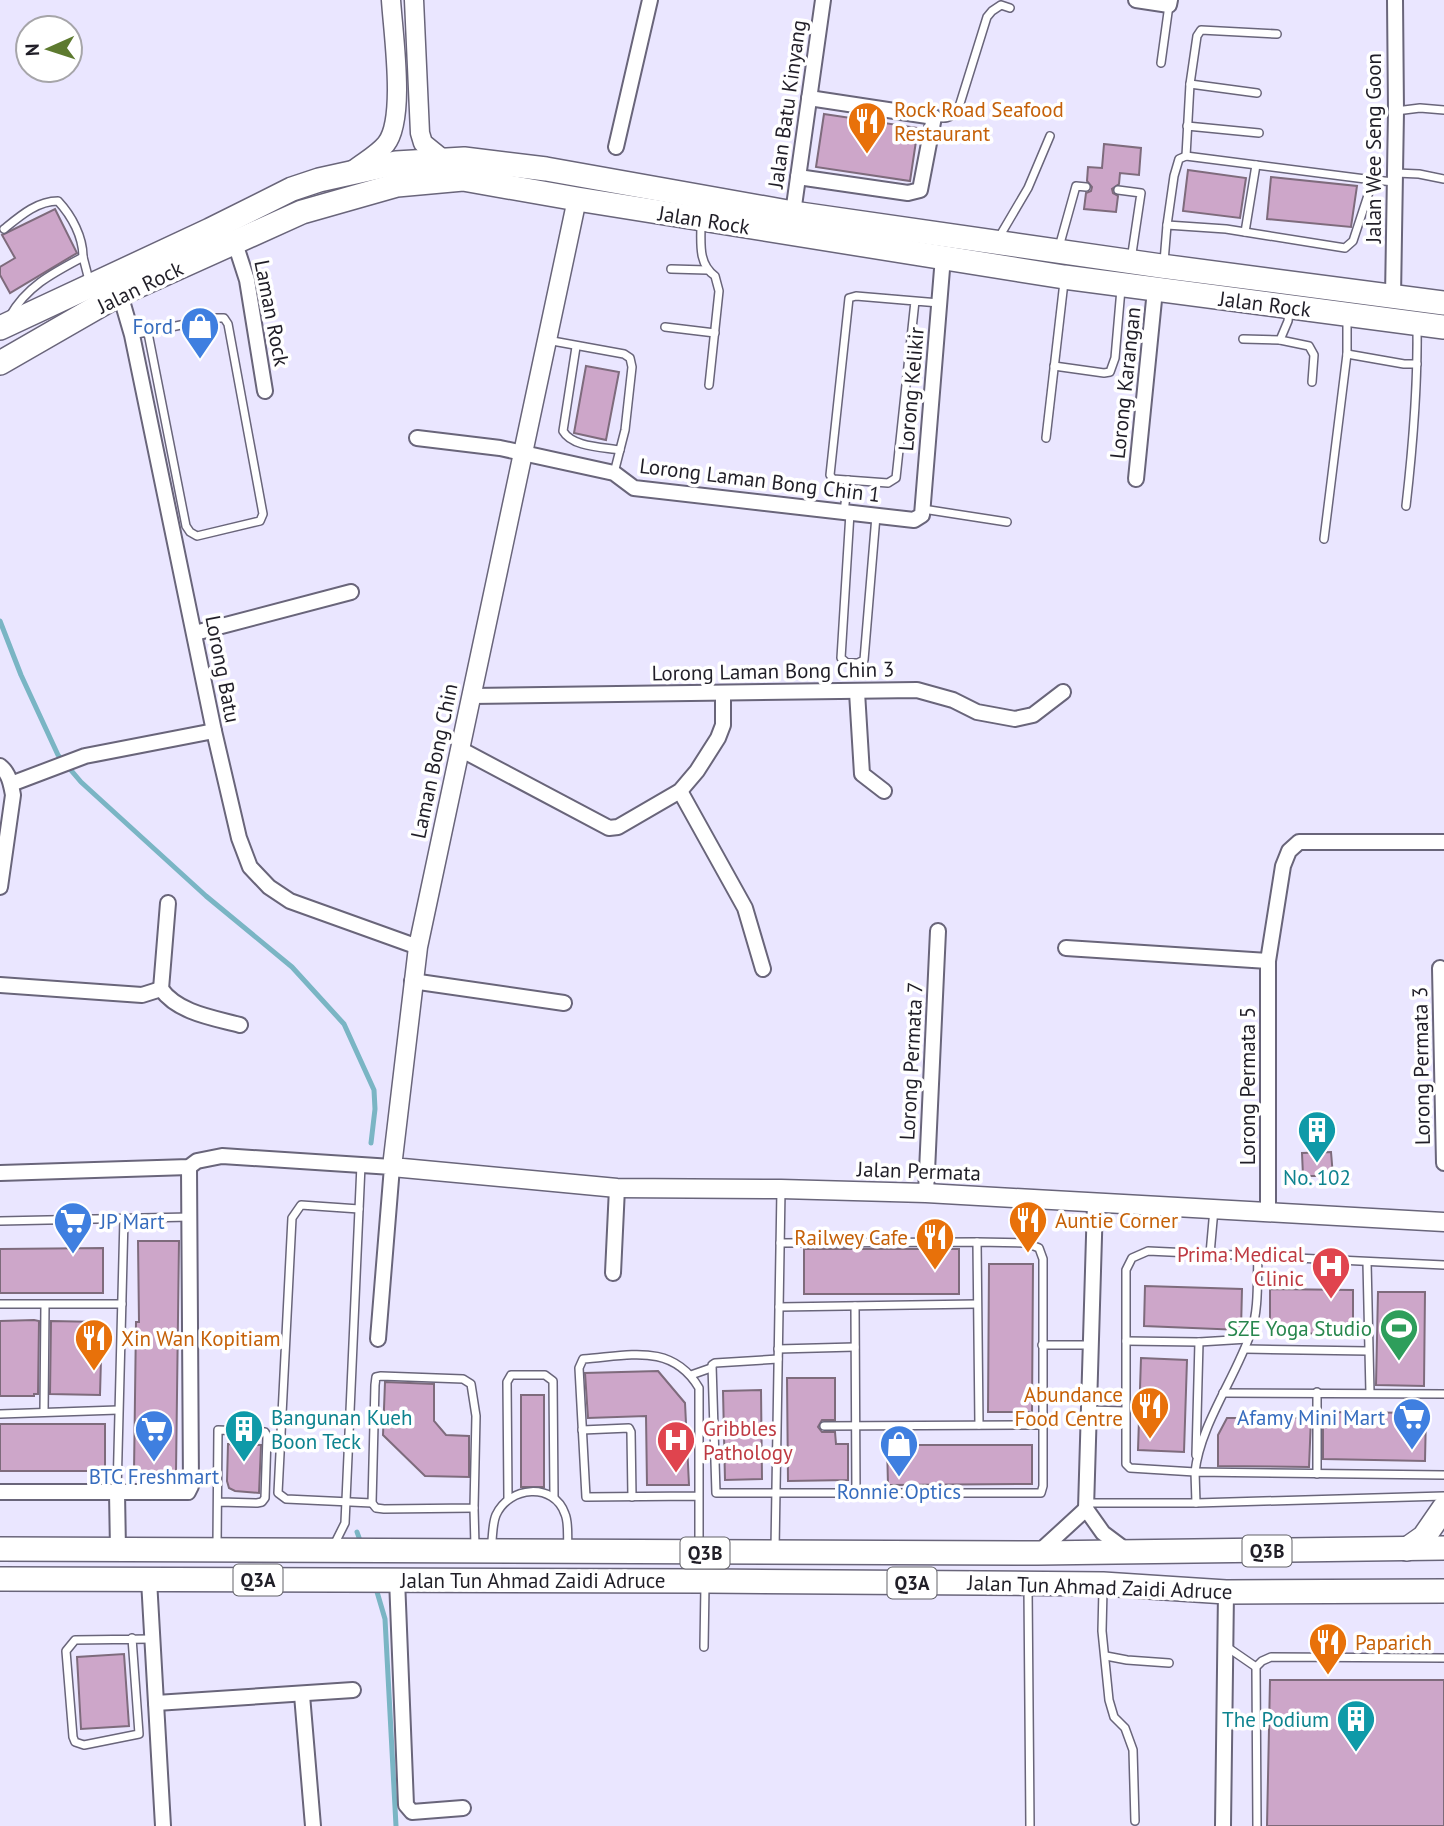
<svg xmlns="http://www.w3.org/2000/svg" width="1444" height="1826" viewBox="0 0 1444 1826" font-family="'PT Sans',sans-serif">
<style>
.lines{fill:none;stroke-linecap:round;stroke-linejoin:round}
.stream{stroke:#7ab5c4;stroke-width:5}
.building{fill:#cda6c9;stroke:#7e6b7c;stroke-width:2}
.service-casing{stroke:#69657a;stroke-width:10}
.minor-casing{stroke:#69657a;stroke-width:18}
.tertiary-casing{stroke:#69657a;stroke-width:21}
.primary-casing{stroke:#69657a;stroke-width:26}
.service{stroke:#fff;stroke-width:7}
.minor{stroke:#fff;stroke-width:14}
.tertiary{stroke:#fff;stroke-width:18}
.primary{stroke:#fff;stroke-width:23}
.labels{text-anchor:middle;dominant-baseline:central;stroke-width:7;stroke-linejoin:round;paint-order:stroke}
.shield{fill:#fff;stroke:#636268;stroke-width:2}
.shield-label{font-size:19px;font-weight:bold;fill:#201e27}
.street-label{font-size:21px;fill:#201e27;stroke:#fff}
.food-label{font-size:21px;fill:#c56008;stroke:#fff;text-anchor:start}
.shop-label{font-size:21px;fill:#366cbe;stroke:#fff;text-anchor:end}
.culture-label{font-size:21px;fill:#0d838f;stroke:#fff}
.health-label{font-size:21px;fill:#be3a42;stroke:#fff;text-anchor:end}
.leisure-label{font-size:21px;fill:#27864d;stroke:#fff;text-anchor:end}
</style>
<rect width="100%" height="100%" fill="#eae6ff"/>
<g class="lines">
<g class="stream">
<path d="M0 621 21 675 58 755 81 782 206 896 292 967 344 1024 374 1090 375 1109 371 1143"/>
<path d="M357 1532 362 1546"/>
<path d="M375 1585 385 1619 396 1826"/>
</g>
</g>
<g class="building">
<path d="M824 114 918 128 910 181 816 167Z"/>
<path d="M1104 144 1141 148 1139 175 1120 173 1119 184 1112 189 1113 193 1118 196 1116 212 1084 209 1086 193 1091 191 1092 187 1087 181 1088 167 1102 168Z"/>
<path d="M1188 170 1246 178 1240 218 1183 211Z"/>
<path d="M1271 177 1357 186 1351 227 1267 219Z"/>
<path d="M55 209 77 253 10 293 0 275V267L15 258 2 235Z"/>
<path d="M586 366 619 372 606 440 574 433Z"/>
<path d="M1331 1152 1333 1176H1303L1302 1153Z"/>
<path d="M138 1241H179L176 1472H134L136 1322H139Z"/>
<path d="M103 1248V1293H0V1249Z"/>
<rect x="804" y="1249" width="155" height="45"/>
<path d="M989 1264H1033L1032 1412H988Z"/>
<path d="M1145 1286 1242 1289 1241 1330 1144 1326Z"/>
<path d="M1270 1289 1353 1290V1334L1270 1333Z"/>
<path d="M1378 1292H1425L1424 1386 1376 1385Z"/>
<path d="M34 1320 39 1321 38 1394H34V1396H0V1321Z"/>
<path d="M51 1321 102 1322 100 1395 50 1394Z"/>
<path d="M1141 1358 1187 1360 1184 1452 1138 1450Z"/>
<path d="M658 1371 685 1403 689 1485H647L646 1416 588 1418 585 1373Z"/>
<path d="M787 1378H835V1420H822L818 1427 822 1432H835L836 1444H848V1480L788 1481Z"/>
<path d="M385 1382 434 1384V1421L446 1435 469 1436V1477L425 1476 383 1435Z"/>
<path d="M761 1390 762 1479 725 1480 723 1391Z"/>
<rect x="521" y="1395" width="23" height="92"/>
<path d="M1330 1412 1426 1413 1425 1461 1323 1459V1418H1330Z"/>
<path d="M1227 1418H1311L1309 1467 1218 1466V1435Z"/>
<rect x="0" y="1424" width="105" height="47"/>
<path d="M228 1444 261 1445 259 1493 235 1491 229 1488 227 1481Z"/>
<path d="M887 1445H1032V1484L888 1485Z"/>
<path d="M124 1654 129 1726 81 1729 77 1657Z"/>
<path d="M1270 1680H1444V1826H1267Z"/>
</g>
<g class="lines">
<g class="service-casing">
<g id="service">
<path d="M1161 63 1169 5"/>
<path d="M1190 84 1257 93"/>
<path d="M1396 111 1420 108 1444 110"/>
<path d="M934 117C945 119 950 119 958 110L987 17 992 11 1001 5 1010 8"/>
<path d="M1187 126 1259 133"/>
<path d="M1186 156 1190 84 1197 36 1201 30 1277 34"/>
<path d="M1396 173 1419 174 1444 179"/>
<path d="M1118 190 1141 193 1131 260"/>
<path d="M701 224C701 243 698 264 715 276L719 291 709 385"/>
<path d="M1167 225 1174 176 1179 159 1186 156 1373 180"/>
<path d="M4 229C20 216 37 201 58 201 72 216 83 237 83 257"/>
<path d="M1245 232 1256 165"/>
<path d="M998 239 1028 188 1050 136"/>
<path d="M1059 247 1076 186 1086 187"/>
<path d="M1164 262 1167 225 1226 229 1345 248 1353 241 1373 180 1395 182"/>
<path d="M671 269 707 270"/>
<path d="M915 301 896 478 888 483 833 479 830 475 849 298 856 296 939 303"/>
<path d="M10 316C27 286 53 273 83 257L90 284"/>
<path d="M665 327 715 333"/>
<path d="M132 335 215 318H224L228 324 263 514 260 521 197 536 190 532 186 526 148 333"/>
<path d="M1243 339 1280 340 1288 321 1289 311"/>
<path d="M547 340 624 354 630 358 632 367 625 430 614 473"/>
<path d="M1280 340 1309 346 1314 355 1312 382"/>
<path d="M576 347 563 431C572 447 602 447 620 450"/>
<path d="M1347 354 1404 364H1417"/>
<path d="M1054 366 1104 373 1110 372 1115 358 1121 289"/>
<path d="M1046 438 1064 282"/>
<path d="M1406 506C1413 445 1418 386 1417 325"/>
<path d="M923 509 1007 522"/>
<path d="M844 512 848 480"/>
<path d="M850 513 841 658 847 663H858L864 660 876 516"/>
<path d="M1324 539 1347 354V317"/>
<path d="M359 1209 301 1205 292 1218 278 1493 286 1499 372 1503"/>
<path d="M0 1221 190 1217"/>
<path d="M977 1242 979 1425"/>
<path d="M1210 1254 1214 1209"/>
<path d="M1258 1256C1257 1280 1259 1310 1251 1332 1236 1377 1200 1425 1195 1472L1130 1468 1126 1464V1270L1132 1258 1148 1251 1444 1265"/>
<path d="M1367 1262 1370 1393"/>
<path d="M0 1304H122"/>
<path d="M855 1306 856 1494"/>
<path d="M779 1307 977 1304"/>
<path d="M1126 1341 1199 1342 1248 1339"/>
<path d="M1042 1345H1091"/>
<path d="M778 1349 855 1347"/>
<path d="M1245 1349 1368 1351"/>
<path d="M778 1359 715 1363 712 1365 716 1493H1041L1043 1486V1259L1039 1248 1026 1243 977 1242 780 1243"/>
<path d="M691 1375 711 1368"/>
<path d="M381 1376 463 1379 471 1384 476 1416 474 1508 384 1509 376 1508 372 1503 375 1385 376 1377Z"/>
<path d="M1223 1393 1444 1394"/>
<path d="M1090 1410 1125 1411"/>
<path d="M44 1412 45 1305"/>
<path d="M0 1414 118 1410"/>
<path d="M824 1426 1042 1425"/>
<path d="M582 1430 629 1428 631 1432 632 1497"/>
<path d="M1196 1455 1199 1342"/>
<path d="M1317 1474V1392"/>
<path d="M117 1492 124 1218"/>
<path d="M508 1498 507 1382 511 1375H545L553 1381 554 1497"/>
<path d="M1087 1503H1196L1444 1496"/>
<path d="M1196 1503 1195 1472 1444 1475"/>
<path d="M474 1508 475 1546"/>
<path d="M217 1545 218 1430 265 1432 267 1436 265 1498 262 1502 257 1503 219 1502"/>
<path d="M333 1547 345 1523 361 1165"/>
<path d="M491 1548C493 1538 492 1524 496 1515 509 1486 554 1482 565 1514 569 1523 567 1537 568 1547"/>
<path d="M699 1549V1388C672 1342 628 1356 583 1359L579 1368 586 1497 699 1496"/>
<path d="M775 1549 781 1190"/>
<path d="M1028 1588 1030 1826"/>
<path d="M1103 1589 1102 1631 1109 1700 1114 1717 1125 1728 1133 1750 1135 1821"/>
<path d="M132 1638 139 1734 84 1745 75 1742 73 1737 66 1651 75 1640 151 1639"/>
<path d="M704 1647 705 1585"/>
<path d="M1227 1647 1256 1667"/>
<path d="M1106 1656 1127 1660 1169 1663"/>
<path d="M1257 1826 1256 1667 1262 1661 1271 1657 1444 1658"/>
</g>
</g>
<g class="minor-casing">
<g id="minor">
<path d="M1136 0 1169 5 1170 0"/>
<path d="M616 147 650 0"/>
<path d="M798 177 908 193 920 190 934 117 809 98"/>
<path d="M793 213 823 0"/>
<path d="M235 243 247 280 265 391"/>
<path d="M120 294 132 335 214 731 239 838 250 867 269 887 290 901 418 947"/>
<path d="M1393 297 1396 111 1395 0"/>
<path d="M417 438 500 448 614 473 634 488 914 520 922 515 943 257"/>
<path d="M1136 479 1155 290"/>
<path d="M195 633 351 592"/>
<path d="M857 692 862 774 884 791"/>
<path d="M471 696 917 690 953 700 977 712 1015 719 1033 715 1063 692"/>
<path d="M460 749 609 828 618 827 680 791 697 771 718 738 723 725V693"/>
<path d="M0 766C9 773 11 784 13 795L0 887"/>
<path d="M11 784 85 756 214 731"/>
<path d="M680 791 745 908 763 969"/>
<path d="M1066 948 1268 961"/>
<path d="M1440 968 1444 1163"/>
<path d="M412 981 564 1003"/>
<path d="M0 985 142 995 161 989"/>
<path d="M161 989C178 1013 214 1018 240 1025"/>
<path d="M161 989 168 903"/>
<path d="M0 1173 189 1167 197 1161 222 1156 392 1167 378 1339"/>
<path d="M926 1193 938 931"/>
<path d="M1095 1203 1086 1509 1103 1533 1127 1551"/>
<path d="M1268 1211V961L1283 866 1289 851 1299 842H1444"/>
<path d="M613 1273 617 1188"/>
<path d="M0 1492H188L191 1486 189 1167"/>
<path d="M117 1492 118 1550"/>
<path d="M1038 1553 1086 1509"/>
<path d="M397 1579 406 1805 412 1812 463 1808"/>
<path d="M149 1580 163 1826"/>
<path d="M302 1695 313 1826"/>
<path d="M156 1703 353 1690"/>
<path d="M1223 1826 1226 1592"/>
</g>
</g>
<g class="tertiary-casing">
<g id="tertiary">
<path d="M414 0 420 133 423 143 444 160"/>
<path d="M352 171C363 162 377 155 386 144 406 119 393 33 391 0"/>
<path d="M577 199 418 947 392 1167 617 1188 781 1189 926 1193 1444 1222"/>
</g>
</g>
<g class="primary-casing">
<g id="primary">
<path d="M0 328 210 230 292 189 319 180 396 163 464 159 546 169 793 213 1161 266 1444 303"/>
<path d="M0 363 120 294 302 212 397 185 463 179 577 199 1064 277 1444 327"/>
<path d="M0 1549 1038 1553 1444 1548"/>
<path d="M1407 1549 1424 1537 1444 1508"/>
<path d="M0 1579 705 1581 1103 1584 1226 1592 1444 1591"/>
</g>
</g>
<use href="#service" class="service"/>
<use href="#minor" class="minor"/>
<use href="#tertiary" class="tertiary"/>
<use href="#primary" class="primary"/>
</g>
<defs>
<g id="restaurant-pin" transform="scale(2.0125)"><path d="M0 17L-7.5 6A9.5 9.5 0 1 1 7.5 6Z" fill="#e8710a" stroke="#fff"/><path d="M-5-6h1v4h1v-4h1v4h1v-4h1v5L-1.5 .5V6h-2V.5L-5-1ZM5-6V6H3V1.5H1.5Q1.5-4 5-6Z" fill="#fff"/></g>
<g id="shop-pin" transform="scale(2.0125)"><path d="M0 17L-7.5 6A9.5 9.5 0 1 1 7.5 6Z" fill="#3f7fe0" stroke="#fff"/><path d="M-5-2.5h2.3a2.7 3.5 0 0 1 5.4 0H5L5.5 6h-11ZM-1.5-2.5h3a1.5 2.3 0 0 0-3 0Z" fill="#fff"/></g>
<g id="building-pin" transform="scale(2.0125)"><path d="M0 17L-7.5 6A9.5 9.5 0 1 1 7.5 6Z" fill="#0f9aa8" stroke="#fff"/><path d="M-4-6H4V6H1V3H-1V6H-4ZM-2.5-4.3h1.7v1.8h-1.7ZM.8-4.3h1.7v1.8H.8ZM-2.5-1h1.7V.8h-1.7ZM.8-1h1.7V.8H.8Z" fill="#fff"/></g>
<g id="supermarket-pin" transform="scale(2.0125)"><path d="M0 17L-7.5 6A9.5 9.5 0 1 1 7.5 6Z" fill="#3f7fe0" stroke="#fff"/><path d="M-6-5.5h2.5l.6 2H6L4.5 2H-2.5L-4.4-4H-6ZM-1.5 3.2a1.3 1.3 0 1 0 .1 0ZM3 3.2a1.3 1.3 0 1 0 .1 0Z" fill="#fff"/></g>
<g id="hospital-pin" transform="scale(2.0125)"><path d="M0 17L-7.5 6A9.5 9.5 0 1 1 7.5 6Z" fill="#e0444e" stroke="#fff"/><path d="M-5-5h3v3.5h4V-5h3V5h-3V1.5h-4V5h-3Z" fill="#fff"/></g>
<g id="stadium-pin" transform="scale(2.0125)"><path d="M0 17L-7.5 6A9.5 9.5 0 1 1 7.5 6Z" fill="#2e9e5b" stroke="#fff"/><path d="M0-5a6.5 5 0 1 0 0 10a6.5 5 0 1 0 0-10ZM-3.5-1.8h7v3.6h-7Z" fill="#fff"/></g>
</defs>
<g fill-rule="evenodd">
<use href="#restaurant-pin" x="867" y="121"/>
<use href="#shop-pin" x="200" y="326"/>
<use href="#building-pin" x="1317" y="1130"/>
<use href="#restaurant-pin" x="1028" y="1220"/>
<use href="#supermarket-pin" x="73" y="1221"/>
<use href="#restaurant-pin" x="935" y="1237"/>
<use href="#hospital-pin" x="1331" y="1266"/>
<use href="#stadium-pin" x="1399" y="1328"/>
<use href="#restaurant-pin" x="94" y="1338"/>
<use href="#restaurant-pin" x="1150" y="1406"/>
<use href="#supermarket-pin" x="1412" y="1417"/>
<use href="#supermarket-pin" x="154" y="1429"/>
<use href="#building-pin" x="244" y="1429"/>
<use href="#hospital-pin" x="676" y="1440"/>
<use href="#shop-pin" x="899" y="1444"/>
<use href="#restaurant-pin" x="1328" y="1642"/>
<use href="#building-pin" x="1356" y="1719"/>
</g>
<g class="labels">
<g class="shield">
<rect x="1242.5" y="1535.5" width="49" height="31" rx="5"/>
<rect x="680.5" y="1537.5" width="49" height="31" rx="5"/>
<rect x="233.5" y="1564.5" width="49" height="31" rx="5"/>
<rect x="887.5" y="1567.5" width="49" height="31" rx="5"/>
</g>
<g class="shield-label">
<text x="1267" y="1551">Q3B</text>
<text x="705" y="1553">Q3B</text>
<text x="258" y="1580">Q3A</text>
<text x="912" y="1583">Q3A</text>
</g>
<g class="street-label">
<text transform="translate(787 104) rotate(-82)">Jalan Batu Kinyang</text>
<text transform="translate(1373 148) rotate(-90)">Jalan Wee Seng Goon</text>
<text transform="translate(704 220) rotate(9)">Jalan Rock</text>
<text transform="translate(140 287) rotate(-26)">Jalan Rock</text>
<text transform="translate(1265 304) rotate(7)">Jalan Rock</text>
<text transform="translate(272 313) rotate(79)">Laman Rock</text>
<text transform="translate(1125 383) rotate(-84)">Lorong Karangan</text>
<text transform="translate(911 389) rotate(-85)">Lorong Kelikir</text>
<text transform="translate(760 480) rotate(7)">Lorong Laman Bong Chin 1</text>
<text transform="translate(223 669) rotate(79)">Lorong Batu</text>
<text transform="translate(773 671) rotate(-1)">Lorong Laman Bong Chin 3</text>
<text transform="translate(434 761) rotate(-78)">Laman Bong Chin</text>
<text transform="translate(911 1061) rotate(-87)">Lorong Permata 7</text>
<text transform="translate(1421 1066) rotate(-91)">Lorong Permata 3</text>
<text transform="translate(1247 1086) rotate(-90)">Lorong Permata 5</text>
<text transform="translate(919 1171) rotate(2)">Jalan Permata</text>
<text x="533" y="1580">Jalan Tun Ahmad Zaidi Adruce</text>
<text transform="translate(1100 1587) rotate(2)">Jalan Tun Ahmad Zaidi Adruce</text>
</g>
<g class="food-label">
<text x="894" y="109">Rock Road Seafood<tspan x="894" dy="24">Restaurant</tspan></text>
<text x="1055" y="1220">Auntie Corner</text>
<text x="908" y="1237" text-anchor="end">Railwey Cafe</text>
<text x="121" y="1338">Xin Wan Kopitiam</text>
<text x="1123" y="1394" text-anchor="end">Abundance<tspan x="1123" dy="24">Food Centre</tspan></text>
<text x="1355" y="1642">Paparich</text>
</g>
<g class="shop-label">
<text x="173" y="326">Ford</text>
<text x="100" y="1221" text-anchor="start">JP Mart</text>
<text x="1385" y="1417">Afamy Mini Mart</text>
<text x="154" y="1476" text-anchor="middle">BTC Freshmart</text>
<text x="899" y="1491" text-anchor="middle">Ronnie Optics</text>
</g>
<g class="culture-label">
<text x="1317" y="1177">No. 102</text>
<text x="271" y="1417" text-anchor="start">Bangunan Kueh<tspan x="271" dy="24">Boon Teck</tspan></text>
<text x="1329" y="1719" text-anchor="end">The Podium</text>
</g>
<g class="health-label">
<text x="1304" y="1254">Prima Medical<tspan x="1304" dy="24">Clinic</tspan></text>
<text x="703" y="1428" text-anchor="start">Gribbles<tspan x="703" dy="24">Pathology</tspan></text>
</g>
<g class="leisure-label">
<text x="1372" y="1328">SZE Yoga Studio</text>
</g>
</g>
<g transform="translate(49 49) rotate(267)"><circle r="33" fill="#ffffff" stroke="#a6a5a9" stroke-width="2"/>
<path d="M0-5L12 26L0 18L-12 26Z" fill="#5d7a2f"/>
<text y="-10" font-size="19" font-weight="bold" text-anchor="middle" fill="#201e27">N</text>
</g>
</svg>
